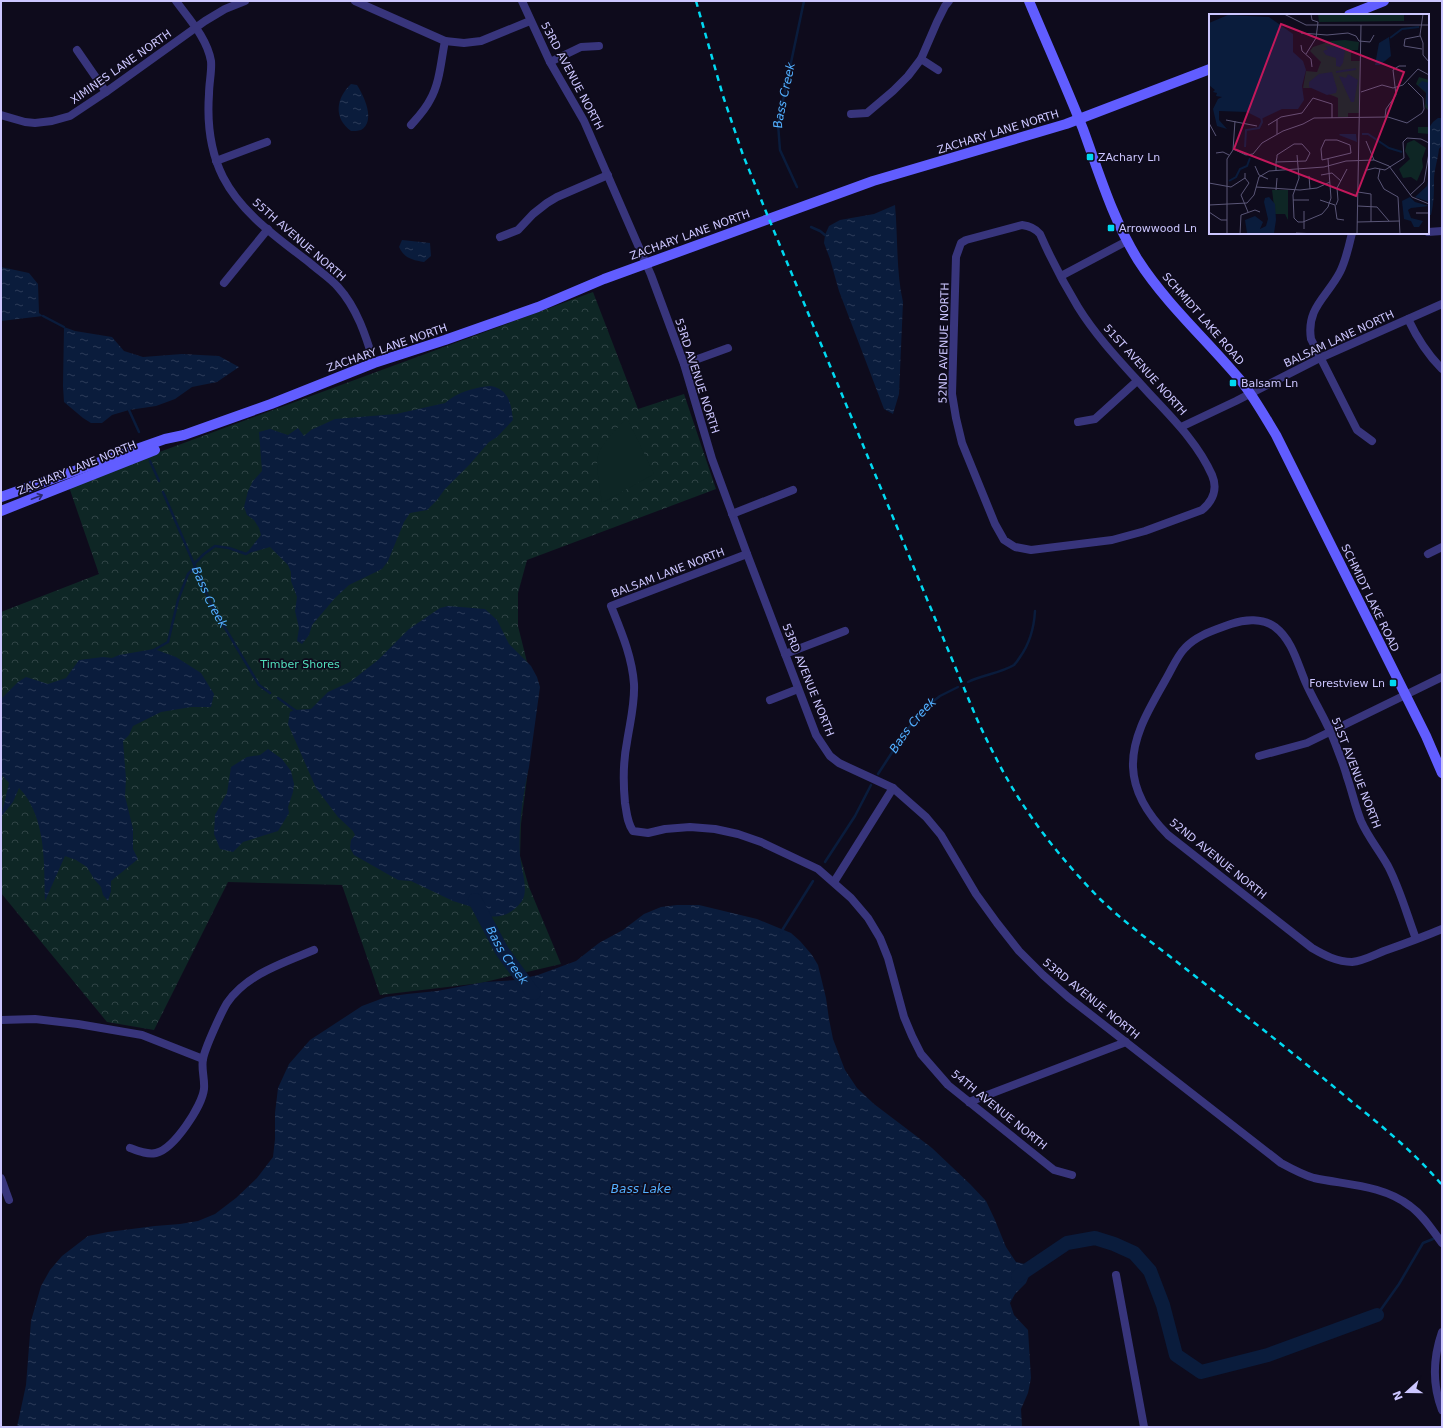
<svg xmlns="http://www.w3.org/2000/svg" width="1443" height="1428" viewBox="0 0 1443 1428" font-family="'DejaVu Sans',sans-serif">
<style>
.park{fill:url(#park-crowns)}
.pitch{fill:#0e2625}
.water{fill:url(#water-ripples)}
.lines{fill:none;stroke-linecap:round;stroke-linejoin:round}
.stream{stroke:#0a1c3c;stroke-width:2.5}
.river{stroke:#0a1c3c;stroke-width:14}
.street{stroke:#38357c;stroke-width:8}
.secondary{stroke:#615dff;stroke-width:10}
.rail{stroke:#00d9f1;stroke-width:2.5;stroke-dasharray:6 5;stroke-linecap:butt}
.oneway{stroke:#2b286b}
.poi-dot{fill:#00d9f1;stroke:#0e0b1c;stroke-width:1.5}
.labels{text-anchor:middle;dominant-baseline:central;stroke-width:3.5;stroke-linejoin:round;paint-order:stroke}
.street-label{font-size:11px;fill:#ccc6ff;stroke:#0e0b1c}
.poi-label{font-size:11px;fill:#ccc6ff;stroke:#0e0b1c;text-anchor:start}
.park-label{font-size:11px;fill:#51dfbc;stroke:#0e0b1c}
.water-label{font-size:12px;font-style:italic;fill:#54b0ff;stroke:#0e0b1c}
.inset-river{fill:none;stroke:#0a1c3c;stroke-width:2}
.inset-road{fill:none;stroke:#5a5677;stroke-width:1}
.view{fill:#c2185b;fill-opacity:0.15;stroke:#c2185b;stroke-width:2}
.inset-edge{fill:none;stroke:#ccc6ff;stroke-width:2}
</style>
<defs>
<pattern id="park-crowns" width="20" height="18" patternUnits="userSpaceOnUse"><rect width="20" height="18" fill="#0e2625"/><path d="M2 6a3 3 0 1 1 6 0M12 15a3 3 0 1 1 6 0" fill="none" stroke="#304446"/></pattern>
<pattern id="water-ripples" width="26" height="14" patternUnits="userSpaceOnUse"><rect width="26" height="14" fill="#0a1c3c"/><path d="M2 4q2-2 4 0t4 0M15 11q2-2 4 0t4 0" fill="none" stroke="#2c3c59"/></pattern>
</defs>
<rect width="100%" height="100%" fill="#0e0b1c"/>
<path class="park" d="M593 292 638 409 684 394 716 489 527 560 518 593V626L527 662 539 685 521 824 520 856 529 887 561 964 481 983 380 995 342 885 228 882 154 1030 107 1022 1 893V612L99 574 69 487 154 454Z"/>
<path class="pitch" d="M627 418 654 474 602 503C601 492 595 465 598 456 601 444 618 427 627 418Z"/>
<g class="water">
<path d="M351 84 357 85C364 96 376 121 361 130 358 131 354 131 351 131 333 118 336 98 351 84Z"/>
<path d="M1438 118H1442V145L1439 149C1438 159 1434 170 1434 180 1434 192 1434 203 1431 215H1428V129L1433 122Z"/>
<path d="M895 205C898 237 896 272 903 302L899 394 893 414 884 409 839 291 830 259 824 243 825 235 829 226 840 220 874 214Z"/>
<path d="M402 240 430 243 431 256 424 262C412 260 404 258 399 247Z"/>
<path d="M1 267 29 273 38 284 39 313 43 316 1 321Z"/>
<path d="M64 327 75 331 112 337 124 351 143 357 182 354 219 356 239 367 217 382 192 387 175 399 156 406 129 410 112 415 102 423H91L83 418 64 402 63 386Z"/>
<path d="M491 386C509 390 511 403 513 420L497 437 489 442 470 464 445 489 437 500 427 510 410 513 404 522 388 561 382 569 349 585 335 598 312 625 309 635 302 644 297 641 299 628 295 611 297 597 291 581V572L288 565 270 547 246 554 261 535 259 528 254 520 247 515 244 507 248 491 253 481 262 471 259 432 270 429 288 435 298 428 304 436 311 430 335 419 396 414 445 403C457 392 476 387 491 386Z"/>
<path d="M448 606 485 609 497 620 509 644 531 666 537 677 540 687 529 767C523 794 518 828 520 856 521 868 529 890 522 901 509 918 497 917 478 916L472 907 453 901 411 881 398 880 354 855 350 848 351 840 355 835 353 831 338 817 316 788 288 724 290 712 294 710 311 709 328 692 350 682 378 660 409 629 440 608Z"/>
<path d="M154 649 176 657 201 673 214 694 211 707H191L161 712 133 726 129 735 123 741 126 779 125 796 133 829V849L138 859 111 881V891L108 901 103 895 101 887 94 879 87 867 76 860 65 856 45 901C44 869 46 832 30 803 27 797 23 792 19 788L13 802 1 817 9 783 1 774V699L18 682 26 677 48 684 66 678 79 660 103 657 112 658 119 655Z"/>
<path d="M268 749 282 759 291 771 294 784 293 792 288 807 289 813 278 831 243 842 233 852 220 849 214 834 215 815 227 793 231 767 247 757 260 755Z"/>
<path d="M677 905H699L757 919 791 933 800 941 812 955 818 965 826 998 829 1019 833 1039 845 1070 857 1088 874 1104 932 1148 970 1184 986 1201 995 1220 1006 1247 1016 1262 1033 1266 1026 1283 1015 1294 1010 1303 1014 1315 1028 1330 1031 1378 1028 1393 1021 1409 1022 1427H17L26 1385 31 1321 41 1286 50 1270 62 1256 88 1236 108 1232 155 1226 180 1224 198 1221 215 1214 236 1198 257 1178 273 1157 275 1139V1113L278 1088 289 1064 310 1040 362 1006 386 997 407 994 437 991 485 982 516 980 538 975 576 961 599 943 623 930 644 914 661 907Z"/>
</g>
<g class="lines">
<g class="stream">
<path id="s1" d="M797 187 780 150 778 124 804 1"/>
<path d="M811 227 820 231 825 235"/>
<path d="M43 316 64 327"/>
<path d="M129 410 139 432"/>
<path d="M150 461 159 481"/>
<path id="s2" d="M163 492 212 606 259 685 270 693"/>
<path d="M194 564 204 554 215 546 229 548 246 554 249 552"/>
<path d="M152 651 168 642 178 600 188 574 195 567"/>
<path d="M968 682C982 675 1001 673 1014 665 1016 663 1018 660 1020 657 1030 643 1034 629 1035 611"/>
<path d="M278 698 296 711"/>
<path id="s3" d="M878 774 906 731 927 706 940 696 958 687"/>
<path d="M825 862 855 816 871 785"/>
<path d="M781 932 813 881"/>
<path d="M1377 1315 1399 1284 1423 1243 1433 1239"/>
</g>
<g class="river">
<path id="s4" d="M475 900 502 951 532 992 534 993"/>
<path d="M1018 1276 1067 1243 1095 1238 1114 1244 1134 1253 1150 1271 1163 1305 1176 1355 1201 1372 1268 1355 1377 1315"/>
</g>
<g class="street">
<path d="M176 1C189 19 207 38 211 61 212 71 209 83 209 94 207 122 210 151 223 177 242 214 278 238 310 263 319 271 330 278 338 287 357 308 366 336 374 363"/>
<path d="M355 1 445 41 464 43 481 41 530 21"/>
<path d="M522 1 550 62 584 121 651 275 684 364 712 459 747 554 816 735 830 756 839 763 893 788 926 817 941 835 976 894 997 923 1019 951 1043 975 1068 997 1281 1163C1292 1169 1303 1175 1314 1178 1347 1185 1383 1185 1410 1206 1423 1215 1432 1230 1442 1243"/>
<path d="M77 50 106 92"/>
<path d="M921 59 938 70"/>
<path d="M550 62 581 47 599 46"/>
<path d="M851 114 867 113 893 91 908 76 921 59 937 22 945 6 949 1"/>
<path d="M1 115 25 122 35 123 52 121 70 116 106 92 205 21 225 9 245 1"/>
<path d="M411 125C418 117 425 110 430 100 440 83 441 60 445 41"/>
<path d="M216 161 267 142"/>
<path d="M1022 225C1030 226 1035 228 1040 234 1051 259 1064 284 1078 307 1094 333 1116 357 1137 380 1164 411 1195 437 1212 475 1218 489 1213 501 1202 510L1145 531 1112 540 1031 550 1015 547 1004 540 995 524 962 443 956 418 952 394 956 257 961 243 966 240Z"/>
<path d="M1428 232 1442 231"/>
<path d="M1352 233C1349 246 1346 260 1340 272 1327 297 1306 308 1311 339L1357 430 1372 441"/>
<path d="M500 237 518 230 533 214 547 203 557 197 608 175"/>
<path d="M1061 276 1127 241"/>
<path d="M224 283 268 229"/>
<path d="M1408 319C1417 338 1427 354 1442 369"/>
<path d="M684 364 728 348"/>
<path d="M1078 422 1095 419 1137 381"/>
<path d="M1181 427 1236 401 1320 358 1442 304"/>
<path d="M732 514 793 490"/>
<path d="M747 554 611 606C621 631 632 656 634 684 635 704 630 722 627 742 623 762 623 782 625 803 627 814 627 822 633 831L648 833 665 829 690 827 715 829 738 834 761 842 818 869 851 898 868 918 880 938 888 958 904 1017 912 1036 921 1054 948 1085 1054 1170 1072 1175"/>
<path d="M1428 554 1442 547"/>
<path d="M785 654 845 631"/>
<path d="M770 700 798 689"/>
<path d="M1259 756 1307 743 1442 677"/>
<path d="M834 882 893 788"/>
<path d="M1416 939C1407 915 1400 889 1388 866 1379 850 1368 837 1361 821 1355 806 1352 791 1347 777 1344 765 1339 754 1335 743 1327 721 1314 702 1305 681 1297 662 1292 640 1275 627 1263 618 1245 619 1231 624 1215 630 1197 635 1185 648 1177 656 1172 669 1166 679 1151 706 1132 735 1133 767 1134 794 1149 816 1168 835L1312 948C1324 955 1337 962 1352 962 1363 961 1374 955 1384 951 1404 944 1423 937 1442 929"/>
<path d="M1 1020 35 1019 78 1024 142 1035 203 1059"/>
<path d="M969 1102 1126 1042"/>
<path d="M130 1148C138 1151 147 1155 156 1153 174 1149 202 1106 204 1089 205 1079 201 1069 203 1059 205 1048 221 1013 227 1003 247 974 283 963 314 950"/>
<path d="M1 1178 9 1200"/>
<path d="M1116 1275 1144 1427"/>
<path d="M1442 1332C1433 1358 1432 1384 1442 1410"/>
</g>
<g class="secondary">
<path d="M1029 1C1047 44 1066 86 1083 129 1099 173 1113 220 1138 260 1167 305 1208 341 1242 382 1255 399 1265 417 1276 435L1426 736 1442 773"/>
<path d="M1349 15 1384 1"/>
<path d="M1 497 165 439 184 435 271 404 374 363 445 340 538 307 604 279 873 181 1066 124 1210 69"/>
<path d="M1 511 155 450"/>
</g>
<path class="rail" d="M696 1 723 96 743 155 769 219 976 717C982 730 988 743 995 756 1021 809 1059 857 1100 899 1127 925 1157 946 1186 969 1241 1012 1297 1056 1351 1101 1383 1127 1415 1153 1442 1185"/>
</g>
<defs><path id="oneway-shaft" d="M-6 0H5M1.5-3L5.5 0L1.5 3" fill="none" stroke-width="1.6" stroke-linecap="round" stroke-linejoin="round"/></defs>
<use class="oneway" href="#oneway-shaft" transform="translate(37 497) rotate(-21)"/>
<g class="poi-dot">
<rect x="1086" y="153" width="8" height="8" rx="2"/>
<rect x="1107" y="224" width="8" height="8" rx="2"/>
<rect x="1229" y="379" width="8" height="8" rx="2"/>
<rect x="1389" y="679" width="8" height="8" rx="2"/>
</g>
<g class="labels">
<g class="street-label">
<text transform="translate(121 67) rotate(-35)">XIMINES LANE NORTH</text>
<text transform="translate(572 76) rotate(62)">53RD AVENUE NORTH</text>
<text transform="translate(998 132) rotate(-17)">ZACHARY LANE NORTH</text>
<text transform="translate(690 235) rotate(-20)">ZACHARY LANE NORTH</text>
<text transform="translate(299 240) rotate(41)">55TH AVENUE NORTH</text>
<text transform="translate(1203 319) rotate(49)">SCHMIDT LAKE ROAD</text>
<text transform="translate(1339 339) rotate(-25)">BALSAM LANE NORTH</text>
<text transform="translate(944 343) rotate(-89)">52ND AVENUE NORTH</text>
<text transform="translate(387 348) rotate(-19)">ZACHARY LANE NORTH</text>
<text transform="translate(1145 370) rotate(48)">51ST AVENUE NORTH</text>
<text transform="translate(697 376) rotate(72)">53RD AVENUE NORTH</text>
<text transform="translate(77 468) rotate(-22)">ZACHARY LANE NORTH</text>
<text transform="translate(668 573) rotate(-21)">BALSAM LANE NORTH</text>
<text transform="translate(1370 598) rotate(64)">SCHMIDT LAKE ROAD</text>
<text transform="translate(808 680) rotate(68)">53RD AVENUE NORTH</text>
<text transform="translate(1356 773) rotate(69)">51ST AVENUE NORTH</text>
<text transform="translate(1218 859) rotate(39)">52ND AVENUE NORTH</text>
<text transform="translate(1091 999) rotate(39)">53RD AVENUE NORTH</text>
<text transform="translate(999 1110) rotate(39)">54TH AVENUE NORTH</text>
</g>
<g class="poi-label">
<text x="1098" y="157">ZAchary Ln</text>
<text x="1119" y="228">Arrowwood Ln</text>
<text x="1241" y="383">Balsam Ln</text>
<text x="1385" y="683" text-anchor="end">Forestview Ln</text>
</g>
<g class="park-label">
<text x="300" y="664">Timber Shores</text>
</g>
<g class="water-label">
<text stroke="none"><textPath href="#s1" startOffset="96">Bass Creek</textPath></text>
<text stroke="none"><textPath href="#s2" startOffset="115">Bass Creek</textPath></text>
<text stroke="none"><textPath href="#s3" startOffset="60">Bass Creek</textPath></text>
<text stroke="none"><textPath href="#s4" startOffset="64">Bass Creek</textPath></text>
<text x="641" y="1189">Bass Lake</text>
</g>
</g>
<g transform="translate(1209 14)">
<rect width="220" height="220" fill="#0e0b1c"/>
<path d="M205 126 217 134 213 145 214 153 208 167 202 163 194 164 190 155 201 145 196 137 198 129Z" fill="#0e2625"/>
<path d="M109 0H195V7L110 8ZM136 26 150 28 149 36H142V47H151L150 99H139V103H129V84L127 83 104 74H94L97 57 108 58 112 48 101 37 104 33 122 27ZM210 63 220 66V120L209 119V113H219L220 97 216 93 217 79 207 70ZM63 176H79V206L76 200H66Z" fill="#0e2625"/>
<path d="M19 1 60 3 84 20V38L94 47 97 56 93 72 95 86 89 95H73L52 105 38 98 10 97V106L18 115 8 112 4 95 9 85 13 83 7 82 8 79 4 78 6 76 0 71V9ZM180 23 182 42 171 51H166L170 29ZM125 31 133 32 136 37 134 49 131 53 127 52V44L117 41 114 37 119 35 116 32 126 33ZM123 58 128 75 127 79 118 81 100 73V68L110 60ZM139 60 149 66 145 88H142L130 62 137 64ZM213 67 220 69V96L217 89V78L209 71ZM147 120 148 128 130 121 131 120ZM220 161V188L206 183 218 172ZM60 183 66 190 67 206 65 219H38L36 206 46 202 54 208 51 215 57 212 59 205 55 188 56 184ZM201 183 206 188 220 192 202 194 199 196 202 204 214 207 210 213H205L202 207 195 205 193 187Z" fill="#0a1c3c"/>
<path class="inset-river" d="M181 24 193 15 210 13M127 58 147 55M153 120H159L180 134 193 138M36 133 37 116 50 114 53 108 52 102M20 167 27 163 31 155 38 152 41 144"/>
<path class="inset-road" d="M75 0 97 11H220M214 0 211 21 214 29V41L220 48M92 19 118 21 139 19 147 22 150 27 161 28 165 21M211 22 196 25 195 32 213 35M92 31 93 37 102 45 103 53M97 40 107 24 109 8 103 6 102 0M152 78 173 71 184 74 194 71 209 55 220 61M176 103 177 95 187 81 184 56 190 52H197M68 105V120M17 106 48 112M0 109 7 122M59 111 72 103 93 99 104 84 123 90V104M116 126H128L141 131 142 139 113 146 112 135ZM157 127 165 146M24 135 37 141 44 140 53 129 74 117 94 110 105 104 179 103 198 109 213 99 215 95 214 84 199 69M7 139 14 138 20 141M46 152 50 161 59 165M171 155 169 164 175 175 189 183M67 156V148L68 143V141L85 130H93L101 139 97 147 67 148M158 156 166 154 176 156 195 144 194 128 198 124 212 125 220 129M112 161 123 159 132 167M100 162 101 175M0 169 22 173 36 164M47 173 91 176 108 174 121 168M67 176 68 164M149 178 162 180V208M32 181 40 169 36 164V159M32 181 39 198M201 181 215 168 220 139M189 183 191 220M84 186H100M111 186 126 191 128 205 135 206M0 191 38 189 45 181 50 163 60 157 115 153 137 147 165 146 180 152 203 183 220 190M127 191 129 186 128 174 138 155M149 192 168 193 180 207M95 197V215M0 198 12 206H18M207 199H220M85 204 89 208H94L113 200 119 193 122 184 119 145M85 204 84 181 90 164 88 141M148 208 191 207M87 219 109 220M18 220V145L24 136 26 107M31 220 32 201 46 196 51 198M148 220 152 11"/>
<path class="view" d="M72 10 195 58 147 182 25 135Z"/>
<rect width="220" height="220" class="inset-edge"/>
</g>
<rect width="1443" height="1428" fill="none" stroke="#ccc6ff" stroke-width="4"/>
<g transform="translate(1407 1392) rotate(249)" stroke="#0e0b1c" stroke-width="3" paint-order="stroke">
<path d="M0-3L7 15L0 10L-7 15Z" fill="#ccc6ff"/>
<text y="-6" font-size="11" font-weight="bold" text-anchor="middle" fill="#ccc6ff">N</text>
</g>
</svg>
